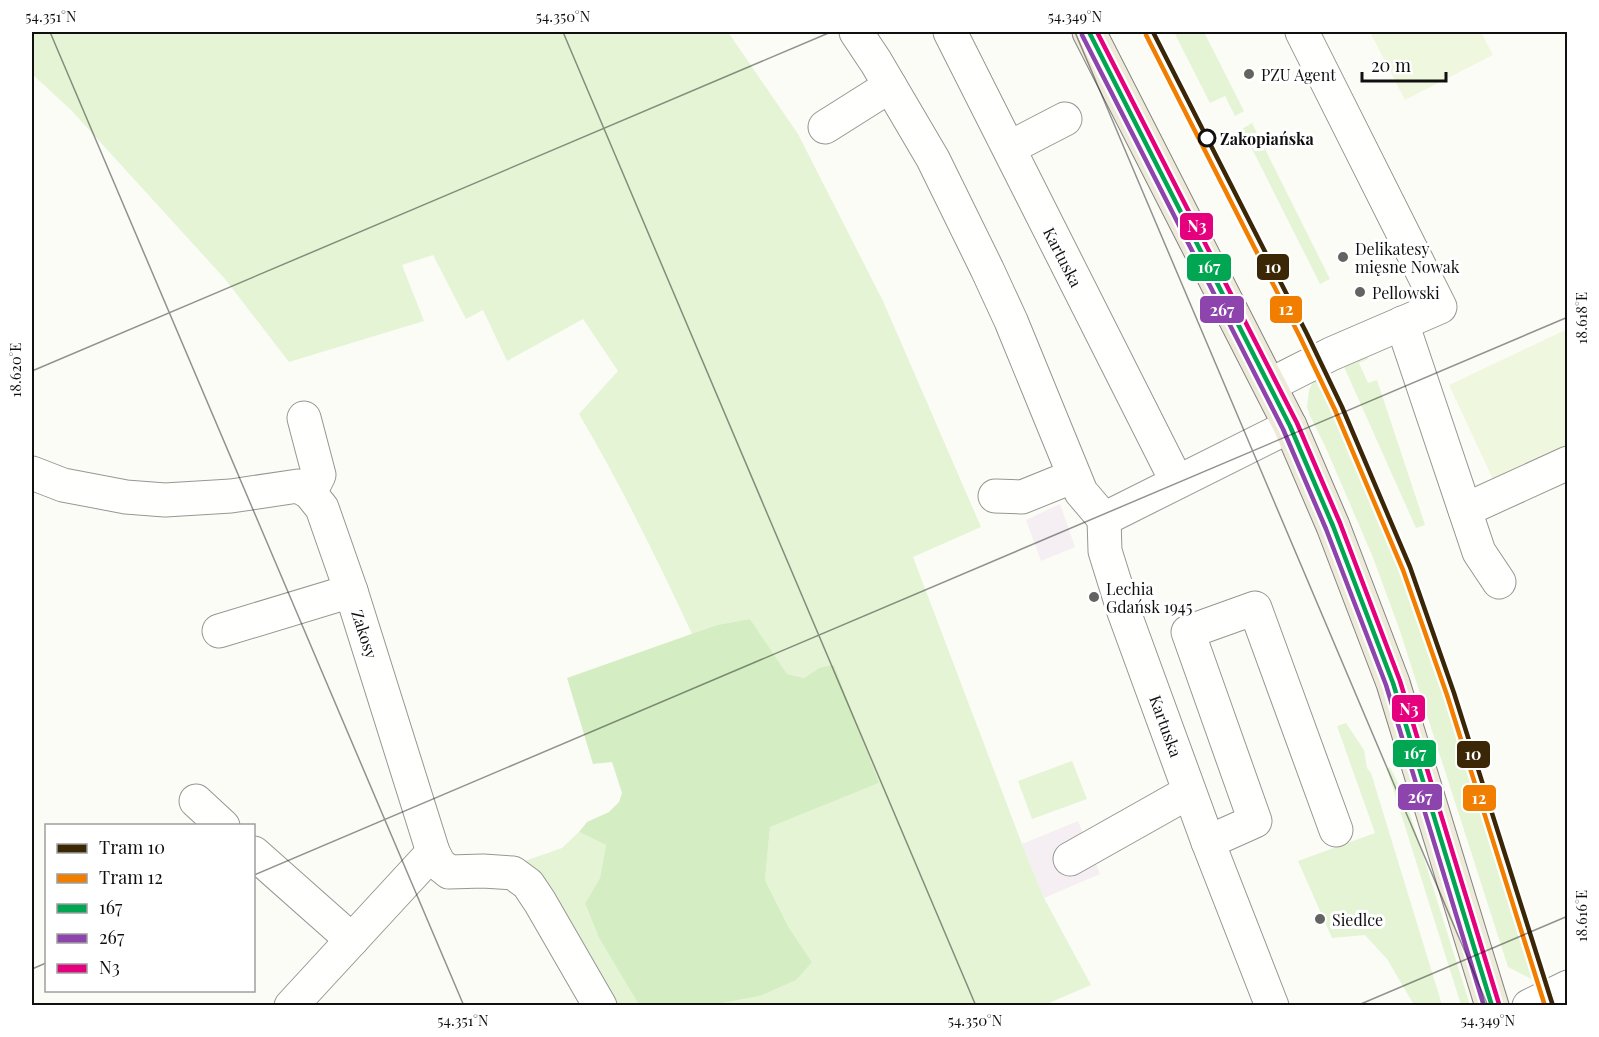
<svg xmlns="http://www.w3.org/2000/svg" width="1599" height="1037" viewBox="0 0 1599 1037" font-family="'Playfair Display',serif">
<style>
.industrial{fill:#f5eff3}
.green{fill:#e4f4d5}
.forest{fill:#d4edc2}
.pitch{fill:#eff8df}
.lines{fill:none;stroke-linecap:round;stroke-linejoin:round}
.minor-casing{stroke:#969694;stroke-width:35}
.major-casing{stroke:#848481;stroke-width:35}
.minor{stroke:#fffffe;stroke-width:33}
.major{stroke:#eeeada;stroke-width:33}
.bus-1-casing{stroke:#fff;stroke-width:9}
.bus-2-casing{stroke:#fff;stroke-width:9}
.bus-3-casing{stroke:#fff;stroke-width:9}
.bus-1{stroke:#00a651;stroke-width:4.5}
.bus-2{stroke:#8e44ad;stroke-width:4.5}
.bus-3{stroke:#e5007d;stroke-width:4.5}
.tram-1-casing{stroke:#fff;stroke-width:9}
.tram-2-casing{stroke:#fff;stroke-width:9}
.tram-1{stroke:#3b2706;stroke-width:4.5}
.tram-2{stroke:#f27e00;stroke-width:4.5}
.ticks{fill:none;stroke:#101010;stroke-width:1.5;stroke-opacity:0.45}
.poi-dot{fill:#636361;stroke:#fff;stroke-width:2}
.stop-dot{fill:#fff;stroke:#101010;stroke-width:3}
.labels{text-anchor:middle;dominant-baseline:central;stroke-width:6;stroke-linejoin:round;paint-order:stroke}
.poi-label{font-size:16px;fill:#101010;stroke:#fff;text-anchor:start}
.stop-label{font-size:16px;font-weight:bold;fill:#101010;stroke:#fff;text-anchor:start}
.street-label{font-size:16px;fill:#101010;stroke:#fff}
.line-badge{stroke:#fff;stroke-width:2}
.badge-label{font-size:16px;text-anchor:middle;font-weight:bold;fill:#fff}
.neatline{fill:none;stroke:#101010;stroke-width:2}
.ticks-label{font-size:15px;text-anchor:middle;fill:#101010}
</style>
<rect width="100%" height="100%" fill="#fcfcf7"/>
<g class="industrial">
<path d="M1060 504 1075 547 1041 561 1026 520Z"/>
<path d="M1078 821 1100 874 1044 898 1022 844Z"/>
</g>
<g class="green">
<path d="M32 32H728L798 134 883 301 981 527 913 557 1022 844 1044 898 1091 985 1044 1005H712L760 996 812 962 789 928 765 880 770 827 879 783 819 668 804 678 787 674 750 619 717 625 692 634C657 559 621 485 579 414L618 371 583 319 507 361 483 310 466 319 433 255 402 265 424 321 289 362 225 279 71 110 32 74Z"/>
<path d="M1140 32H1147L1189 114 1183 117Z"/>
<path d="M1174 32H1204L1244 111 1235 116 1225 96 1210 103Z"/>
<path d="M1252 123 1330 279 1320 284 1242 129Z"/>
<path d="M1365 349 1368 359 1359 363 1368 383 1377 380 1425 525 1416 528 1341 360Z"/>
<path d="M1320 374C1350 442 1381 509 1407 579 1457 712 1498 849 1541 984L1508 967 1399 628 1372 555 1325 446 1310 416 1307 407 1309 390 1314 380Z"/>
<path d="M1346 723 1364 750 1367 768 1371 773 1442 1005H1414L1387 959 1365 935 1332 938 1298 861 1375 833 1337 726Z"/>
<path d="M1072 761 1087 799 1032 819 1018 781Z"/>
<path d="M1390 767 1404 795 1470 1005H1461L1387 769Z"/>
<path d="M579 832 606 845 600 878 585 905 599 938 639 1005H605L522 862 562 848Z"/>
</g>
<path class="forest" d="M750 619 787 674 804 678 819 668 834 665 879 783 770 827 765 880 789 928 812 962 796 980 760 996 712 1005H639L599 938 585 904 600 878 606 845 579 832 587 822 609 812 619 802 622 793 612 762 593 764 567 678 717 625Z"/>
<g class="pitch">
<path d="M1370 32H1481L1493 55 1405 100Z"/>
<path d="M1567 329V453L1496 486 1449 385Z"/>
</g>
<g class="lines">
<g class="minor-casing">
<g id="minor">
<path d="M856 32 876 62 933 159 987 269 1011 321 1081 492 1104 519"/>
<path d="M950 32 1177 482"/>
<path d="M825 127 890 86"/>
<path d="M1009 148 1065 119"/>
<path d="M1402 323 1479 552 1499 582"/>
<path d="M1270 385 1331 354 1440 307 1302 32"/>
<path d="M304 418 319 475 310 493"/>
<path d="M32 473 63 485 126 497 165 500 231 496 298 486 310 493 322 508 351 591 433 852 439 864 449 872 483 871 513 873 528 884 540 902 600 1006"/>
<path d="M995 496 1022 497 1074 476"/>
<path d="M1465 510 1568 463"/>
<path d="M1104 519 1105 551 1124 612 1208 842 1272 1006"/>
<path d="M1104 519 1290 426"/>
<path d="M219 631 351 591"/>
<path d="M196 801 223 826"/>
<path d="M1208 842 1255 821 1188 632 1255 608 1336 830"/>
<path d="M254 853 352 940"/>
<path d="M1070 859 1189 792"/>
<path d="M291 1006 433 852"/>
<path d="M1529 1006 1568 987"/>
</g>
</g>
<g class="major-casing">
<path id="major" d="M1089 32 1290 426 1333 526 1393 683 1492 1006"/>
</g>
<use href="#minor" class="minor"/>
<use href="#major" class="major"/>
<g class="bus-1-casing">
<path id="bus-1" d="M1089 32 1290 426 1333 526 1393 683 1492 1006"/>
</g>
<g class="bus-2-casing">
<path id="bus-2" d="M1082 35 1283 429 1326 529 1386 685 1484 1006"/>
</g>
<g class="bus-3-casing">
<path id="bus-3" d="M1097 32 1297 423 1340 523 1400 681 1499 1004"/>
</g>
<use href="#bus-1" class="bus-1"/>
<use href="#bus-2" class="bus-2"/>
<use href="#bus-3" class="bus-3"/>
<g class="tram-1-casing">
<path id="tram-1" d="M1153 32 1307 334 1342 407 1410 567 1454 693 1553 1006"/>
</g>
<g class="tram-2-casing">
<path id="tram-2" d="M1146 35 1300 337 1335 410 1403 570 1447 695 1545 1006"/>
</g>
<use href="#tram-1" class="tram-1"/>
<use href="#tram-2" class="tram-2"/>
</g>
<path class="ticks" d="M50 32 464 1006M563 32 976 1006M1075 32 1488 1006M32 371 831 32M254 875 1568 317M32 969 46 963M1356 1006 1568 916"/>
<g class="poi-dot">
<circle cx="1249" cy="74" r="6"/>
<circle cx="1343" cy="257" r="6"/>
<circle cx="1360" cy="292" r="6"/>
<circle cx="1094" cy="597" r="6"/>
<circle cx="1320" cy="919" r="6"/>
</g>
<circle class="stop-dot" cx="1207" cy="138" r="8"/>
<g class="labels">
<g class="poi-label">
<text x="1261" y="74">PZU Agent</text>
<text x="1355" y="248">Delikatesy<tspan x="1355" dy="18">mięsne Nowak</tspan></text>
<text x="1372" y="292">Pellowski</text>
<text x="1106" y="588">Lechia<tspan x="1106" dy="18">Gdańsk 1945</tspan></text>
<text x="1332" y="919">Siedlce</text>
</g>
<g class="stop-label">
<text x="1220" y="138">Zakopiańska</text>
</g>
<g class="street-label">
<text transform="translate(1063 257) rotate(63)">Kartuska</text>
<text transform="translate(365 634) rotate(72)">Zakosy</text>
<text transform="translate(1166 726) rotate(70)">Kartuska</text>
</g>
</g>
<g class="line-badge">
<rect x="1179" y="212" width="35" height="29" rx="6" fill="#e5007d"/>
<rect x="1256" y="253" width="34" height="28" rx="6" fill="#3b2706"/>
<rect x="1186" y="253" width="46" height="29" rx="6" fill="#00a651"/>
<rect x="1269" y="295" width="34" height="29" rx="6" fill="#f27e00"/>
<rect x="1199" y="295" width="46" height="29" rx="6" fill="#8e44ad"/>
<rect x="1391" y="694" width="35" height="29" rx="6" fill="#e5007d"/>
<rect x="1392" y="739" width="45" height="29" rx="6" fill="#00a651"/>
<rect x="1456" y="740" width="35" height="29" rx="6" fill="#3b2706"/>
<rect x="1397" y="783" width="46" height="28" rx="6" fill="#8e44ad"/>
<rect x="1462" y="784" width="35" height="28" rx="6" fill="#f27e00"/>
</g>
<g class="badge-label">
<text x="1197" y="232">N3</text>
<text x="1273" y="273">10</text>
<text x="1209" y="273">167</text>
<text x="1286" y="315">12</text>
<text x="1222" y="316">267</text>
<text x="1409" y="715">N3</text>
<text x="1415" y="759">167</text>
<text x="1473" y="760">10</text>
<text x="1420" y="803">267</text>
<text x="1479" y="804">12</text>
</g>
<rect width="1599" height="1037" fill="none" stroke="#ffffff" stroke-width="66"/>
<rect x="45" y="824" width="210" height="168" fill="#ffffff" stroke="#9f9f9f" stroke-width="1.5"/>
<rect x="57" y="844" width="30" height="9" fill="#3b2706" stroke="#9f9f9f" stroke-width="1.5"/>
<text x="99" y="854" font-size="18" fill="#101010">Tram 10</text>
<rect x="57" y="874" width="30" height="9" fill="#f27e00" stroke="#9f9f9f" stroke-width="1.5"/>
<text x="99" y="884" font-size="18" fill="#101010">Tram 12</text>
<rect x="57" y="904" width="30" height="9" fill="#00a651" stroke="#9f9f9f" stroke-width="1.5"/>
<text x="99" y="914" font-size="18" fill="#101010">167</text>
<rect x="57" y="934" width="30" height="9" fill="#8e44ad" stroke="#9f9f9f" stroke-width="1.5"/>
<text x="99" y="944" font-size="18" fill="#101010">267</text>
<rect x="57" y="964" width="30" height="9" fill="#e5007d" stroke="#9f9f9f" stroke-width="1.5"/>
<text x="99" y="974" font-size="18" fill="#101010">N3</text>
<path d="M1362 72v9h84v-9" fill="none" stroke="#101010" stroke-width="3"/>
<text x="1371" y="72" font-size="18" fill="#101010" stroke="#ffffff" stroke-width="4.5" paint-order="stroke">20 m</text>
<rect x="33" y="33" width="1533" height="971" class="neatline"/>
<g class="ticks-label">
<text x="51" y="22">54.351°N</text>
<text x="563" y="22">54.350°N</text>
<text x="1075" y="22">54.349°N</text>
<text transform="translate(1582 318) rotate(-90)" y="5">18.618°E</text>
<text transform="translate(16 370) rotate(-90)" y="5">18.620°E</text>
<text transform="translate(1582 916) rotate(-90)" y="5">18.616°E</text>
<text x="463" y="1026">54.351°N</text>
<text x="975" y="1026">54.350°N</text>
<text x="1488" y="1026">54.349°N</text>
</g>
</svg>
